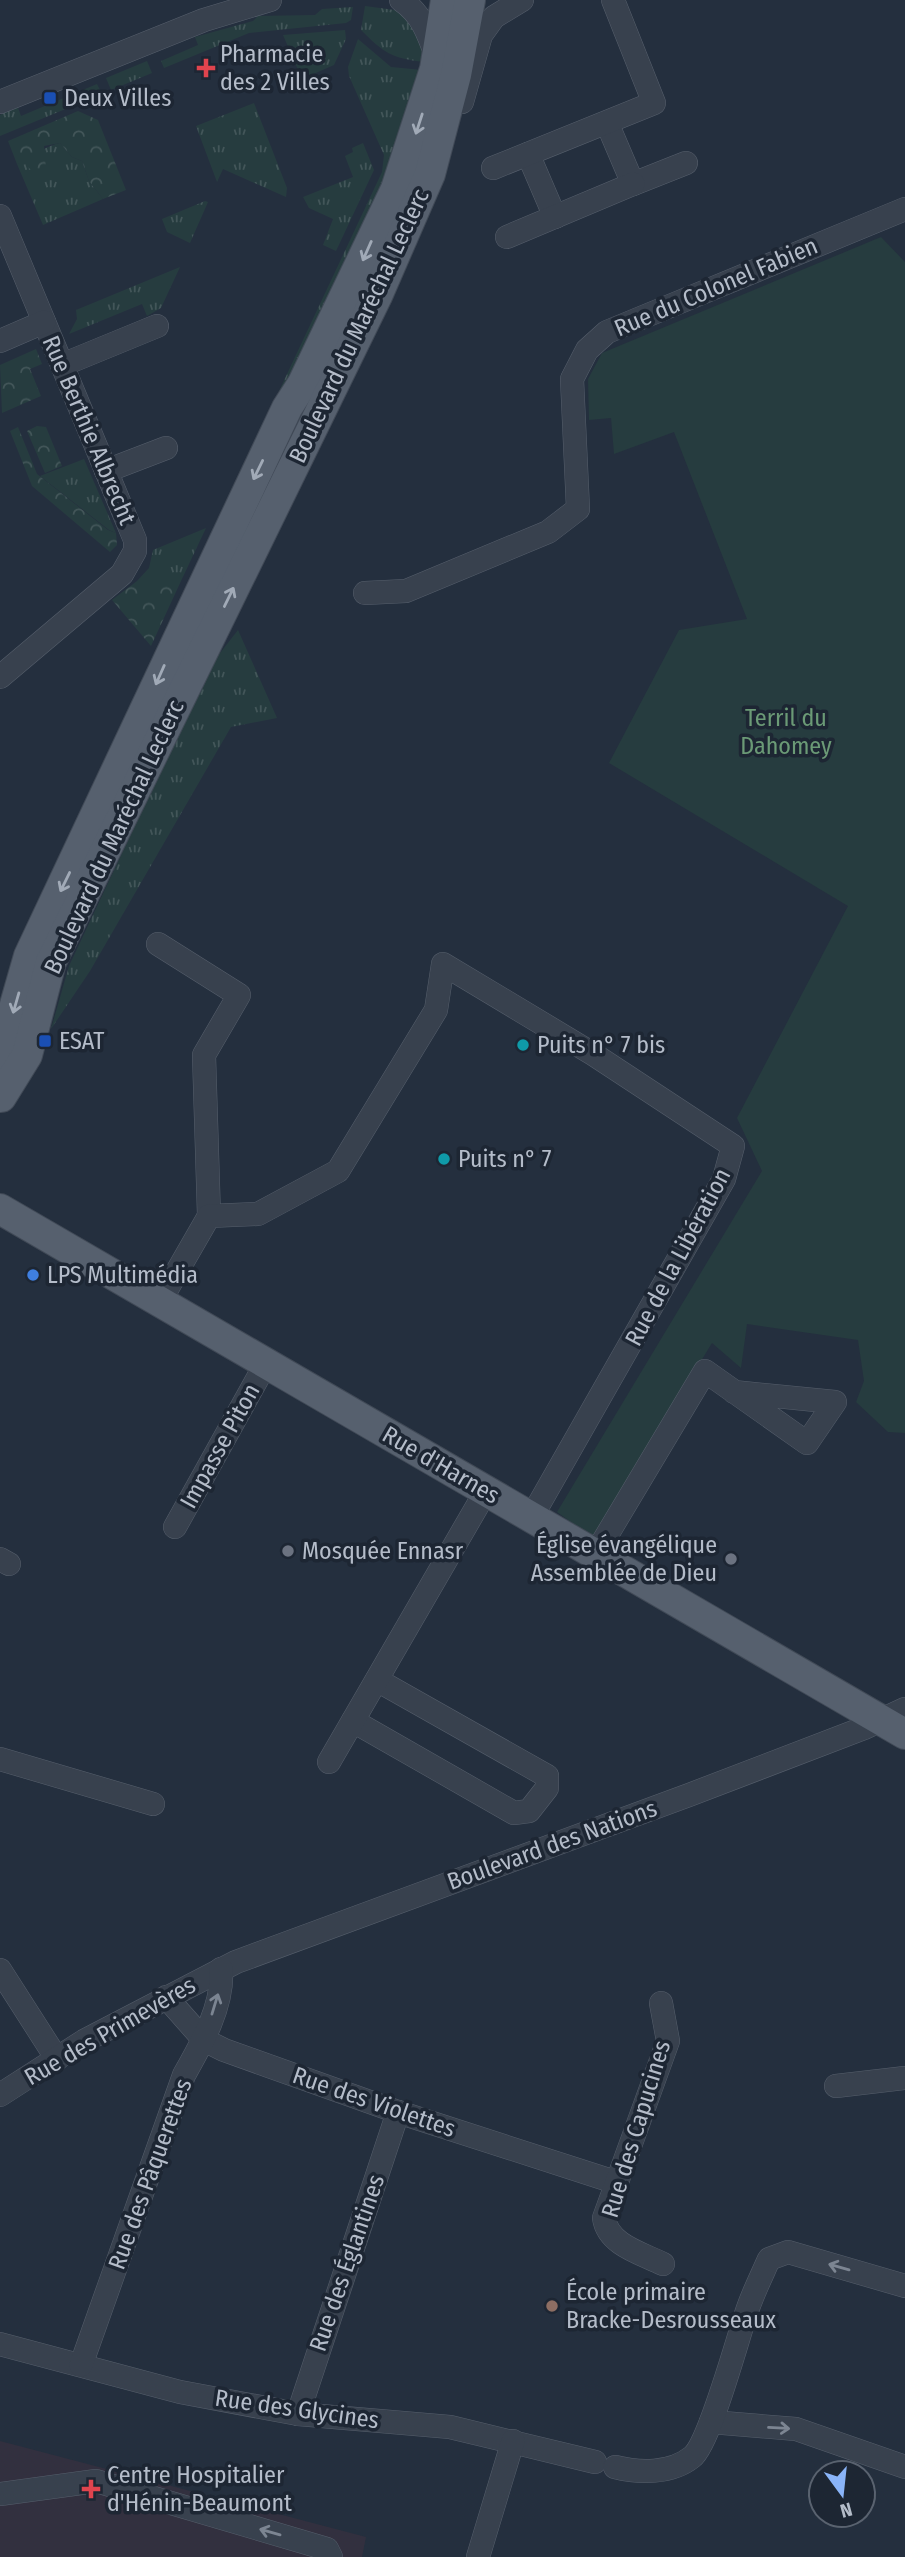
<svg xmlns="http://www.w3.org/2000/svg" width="905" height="2557" viewBox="0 0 905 2557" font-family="'Fira Sans Condensed',sans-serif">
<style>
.medical{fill:#32303f}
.grass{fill:url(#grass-tufts)}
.forest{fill:url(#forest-crowns)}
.park{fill:#263c3f}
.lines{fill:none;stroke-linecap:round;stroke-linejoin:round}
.minor-casing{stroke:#565f6c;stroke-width:24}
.major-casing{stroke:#414a57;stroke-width:32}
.minor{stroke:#38414e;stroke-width:23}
.major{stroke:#56606e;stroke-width:30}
.oneway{stroke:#a1aab7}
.oneway2{stroke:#7c8592}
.health-dot{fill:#e0444e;stroke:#1d2633;stroke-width:2.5}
.transit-dot{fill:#1a4fb4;stroke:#1d2633;stroke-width:2.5}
.culture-dot{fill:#0f9aa8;stroke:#1d2633;stroke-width:2.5}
.shop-dot{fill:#3f7fe0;stroke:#1d2633;stroke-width:2.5}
.worship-dot{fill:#6b7280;stroke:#1d2633;stroke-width:2.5}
.education-dot{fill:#8d6e63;stroke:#1d2633;stroke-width:2.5}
.labels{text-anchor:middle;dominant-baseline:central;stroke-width:7;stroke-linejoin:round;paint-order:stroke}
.poi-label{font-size:24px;fill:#b4bcc9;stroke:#1d2633;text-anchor:start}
.street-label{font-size:24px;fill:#b4bcc9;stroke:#1d2633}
.park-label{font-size:24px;fill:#6b9a76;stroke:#1d2633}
</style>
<defs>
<pattern id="grass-tufts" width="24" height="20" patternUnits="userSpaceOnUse" patternTransform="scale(1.75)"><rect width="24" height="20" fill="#263c3f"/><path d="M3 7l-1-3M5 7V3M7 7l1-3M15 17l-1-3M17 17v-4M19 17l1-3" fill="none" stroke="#435659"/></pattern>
<pattern id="forest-crowns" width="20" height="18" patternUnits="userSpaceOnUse" patternTransform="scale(1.75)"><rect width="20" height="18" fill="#263c3f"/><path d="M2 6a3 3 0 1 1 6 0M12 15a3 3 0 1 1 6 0" fill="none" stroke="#435659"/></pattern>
</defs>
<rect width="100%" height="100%" fill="#242f3e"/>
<path class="medical" d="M0 2441 366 2537 362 2557H0Z"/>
<g class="grass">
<path d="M365 6 402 11 423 35 424 62C391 58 384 53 361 30Z"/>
<path d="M353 7 351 20 346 23 249 33 164 68 161 61 198 45 195 37 253 21 258 16 315 15 322 9Z"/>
<path d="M345 30 346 39 334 65 302 79 283 35Z"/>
<path d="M358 39 391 67 422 70 389 170 0 1015V1000L14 955 382 172 384 155 349 76 348 67Z"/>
<path d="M147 61 152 73 111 90 106 78Z"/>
<path d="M97 84 102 94 0 136V115L17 105 21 116Z"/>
<path d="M254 103 287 188 286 197 223 169 217 182 196 126Z"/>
<path d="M60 143 72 157 82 161 89 181 103 199 43 225 17 164C33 161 40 147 60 143Z"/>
<path d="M363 143 374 170 336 251 323 245 333 219 309 208 303 197 353 177 345 156 353 152 352 148Z"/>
<path d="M205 201 208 202 190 243 167 232 162 219Z"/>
<path d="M180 267 161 308 147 316 142 304 69 334 77 319 76 310Z"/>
<path d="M84 459 116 533 109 530 40 476Z"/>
<path d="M206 528 181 581H137L149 568 153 550Z"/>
<path d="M238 630 277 718 231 727 90 971 51 1029 69 966 210 666Z"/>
</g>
<g class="forest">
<path d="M78 111 98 120 126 190 103 199 89 181 82 161 72 157 60 143 44 146 46 169 34 174 25 163 17 164 8 141Z"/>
<path d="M36 349 42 364 30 369 41 396 2 413 0 365Z"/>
<path d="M37 426 46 427 62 466 45 473 27 431Z"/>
<path d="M18 427 37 474 108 530 116 533 117 545 110 552 32 486 10 431Z"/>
<path d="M137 581H181L151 646 112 600Z"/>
</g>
<path class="park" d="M881 237 905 262V1433L888 1432 856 1402 864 1381 858 1340 747 1324 741 1368 712 1343 593 1538 557 1512 762 1171 737 1118 848 906 609 763 679 630 747 619 674 432 614 454 611 418 589 420 588 379 602 353Z"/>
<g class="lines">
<g class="minor-casing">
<g id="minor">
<path d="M401 0C422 14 429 35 437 58"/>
<path d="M0 102 204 20 270 0"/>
<path d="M462 102 481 35 494 17 522 0"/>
<path d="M607 123 633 184 686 163"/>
<path d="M528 154 555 217"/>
<path d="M493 168 654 103 613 0"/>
<path d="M0 216 135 540V551L122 574 0 677"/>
<path d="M507 237 633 184"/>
<path d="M0 341 44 322"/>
<path d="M62 365 157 326"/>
<path d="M106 471 166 448"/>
<path d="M365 593 406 591 548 532 578 509 572 379 587 350 607 332 905 209"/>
<path d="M158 944 239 995 204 1055 209 1216"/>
<path d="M159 1303 209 1216 258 1214 338 1171 436 1010 443 964 593 1054 733 1146 724 1179 531 1518"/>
<path d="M175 1527 265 1365"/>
<path d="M595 1555 705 1371 807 1443 835 1402 734 1392"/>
<path d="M0 1559 9 1564"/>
<path d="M353 1721 514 1813 529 1811 547 1788V1776L377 1680"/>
<path d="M0 1759 153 1804"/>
<path d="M329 1762 486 1491"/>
<path d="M0 1970 57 2059"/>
<path d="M166 1997 204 2040 224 2050 398 2112 615 2182"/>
<path d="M661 2003 668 2041 604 2218C608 2245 641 2253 663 2264"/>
<path d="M836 2086 905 2078"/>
<path d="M0 2095 84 2041 236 1962 689 1795 864 1728 905 1709"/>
<path d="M0 2344 180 2392 298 2414 450 2427 595 2462"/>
<path d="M81 2365 184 2075C201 2045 224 2005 221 1969"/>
<path d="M298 2414 398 2112"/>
<path d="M711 2422 796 2429 905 2467"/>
<path d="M615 2467C639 2473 671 2474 692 2457 710 2443 738 2336 748 2308 754 2291 762 2275 769 2259L788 2252 905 2286"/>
<path d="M0 2494 96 2481 327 2549 331 2557"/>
<path d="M478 2557 513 2441"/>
</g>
</g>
<g class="major-casing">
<g id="major">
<path d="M1 1095 2 1050 29 956 287 408 303 383 396 189 435 69 446 0"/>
<path d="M1 1097 27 1055 51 962 377 296 430 174 456 75 470 0"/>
<path d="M0 1209 905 1734"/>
</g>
</g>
<use href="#minor" class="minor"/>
<use href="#major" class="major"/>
</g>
<defs><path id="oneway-shaft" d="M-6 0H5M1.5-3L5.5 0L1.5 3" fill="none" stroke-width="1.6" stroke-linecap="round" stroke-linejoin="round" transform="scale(1.75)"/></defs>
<g class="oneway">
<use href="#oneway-shaft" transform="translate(419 124) rotate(108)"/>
<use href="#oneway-shaft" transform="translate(367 251) rotate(114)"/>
<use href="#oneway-shaft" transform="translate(258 470) rotate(116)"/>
<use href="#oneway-shaft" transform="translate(229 597) rotate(-64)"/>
<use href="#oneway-shaft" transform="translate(160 675) rotate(114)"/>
<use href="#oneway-shaft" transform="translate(65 882) rotate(116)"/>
<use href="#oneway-shaft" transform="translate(16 1003) rotate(106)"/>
</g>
<g class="oneway2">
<use href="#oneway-shaft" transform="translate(215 2004) rotate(-73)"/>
<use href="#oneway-shaft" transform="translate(839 2267) rotate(-164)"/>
<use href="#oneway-shaft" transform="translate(779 2428) rotate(3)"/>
<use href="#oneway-shaft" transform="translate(270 2532) rotate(-164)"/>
</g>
<g class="health-dot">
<path d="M202.5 57.5h7v7h7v7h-7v7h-7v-7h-7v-7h7z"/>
<path d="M87.5 2478.5h7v7h7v7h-7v7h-7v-7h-7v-7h7z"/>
</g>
<g class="transit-dot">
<rect x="43" y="91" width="14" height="14" rx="3.5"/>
<rect x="38" y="1034" width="14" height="14" rx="3.5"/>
</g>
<g class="culture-dot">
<circle cx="523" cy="1045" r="7"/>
<circle cx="444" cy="1159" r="7"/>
</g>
<circle class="shop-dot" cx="33" cy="1275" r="7"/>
<g class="worship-dot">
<circle cx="288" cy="1551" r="7"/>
<circle cx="731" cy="1559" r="7"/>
</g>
<circle class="education-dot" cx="552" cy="2306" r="7"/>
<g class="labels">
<g class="poi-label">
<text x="220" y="54">Pharmacie<tspan x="220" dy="28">des 2 Villes</tspan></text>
<text x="64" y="98">Deux Villes</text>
<text x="59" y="1041">ESAT</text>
<text x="537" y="1045">Puits n° 7 bis</text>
<text x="458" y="1159">Puits n° 7</text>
<text x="47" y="1275">LPS Multimédia</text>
<text x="717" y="1545" text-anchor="end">Église évangélique<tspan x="717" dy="28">Assemblée de Dieu</tspan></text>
<text x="302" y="1551">Mosquée Ennasr</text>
<text x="566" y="2292">École primaire<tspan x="566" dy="28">Bracke-Desrousseaux</tspan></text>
<text x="107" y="2475">Centre Hospitalier<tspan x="107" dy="28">d'Hénin-Beaumont</tspan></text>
</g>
<g class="street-label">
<text transform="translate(716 287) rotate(-23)">Rue du Colonel Fabien</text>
<text transform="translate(359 326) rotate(-65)">Boulevard du Maréchal Leclerc</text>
<text transform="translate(89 430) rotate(67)">Rue Berthie Albrecht</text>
<text transform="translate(114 837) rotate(-65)">Boulevard du Maréchal Leclerc</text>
<text transform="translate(678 1257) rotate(-62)">Rue de la Libération</text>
<text transform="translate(220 1446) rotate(-61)">Impasse Piton</text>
<text transform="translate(441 1465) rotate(30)">Rue d'Harnes</text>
<text transform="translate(552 1845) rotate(-20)">Boulevard des Nations</text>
<text transform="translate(110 2031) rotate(-30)">Rue des Primevères</text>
<text transform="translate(374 2102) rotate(19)">Rue des Violettes</text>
<text transform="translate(636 2129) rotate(-73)">Rue des Capucines</text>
<text transform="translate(150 2174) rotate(-70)">Rue des Pâquerettes</text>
<text transform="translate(347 2263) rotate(-71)">Rue des Églantines</text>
<text transform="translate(297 2409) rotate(8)">Rue des Glycines</text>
</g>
<g class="park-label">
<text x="786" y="718">Terril du<tspan x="786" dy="28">Dahomey</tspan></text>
</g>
</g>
<g transform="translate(842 2494) rotate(165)"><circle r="33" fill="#1d2633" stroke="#59626f" stroke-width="2"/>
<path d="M0-5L12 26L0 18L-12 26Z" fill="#8ab4f8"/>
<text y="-10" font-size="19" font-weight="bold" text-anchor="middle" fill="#b4bcc9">N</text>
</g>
</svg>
